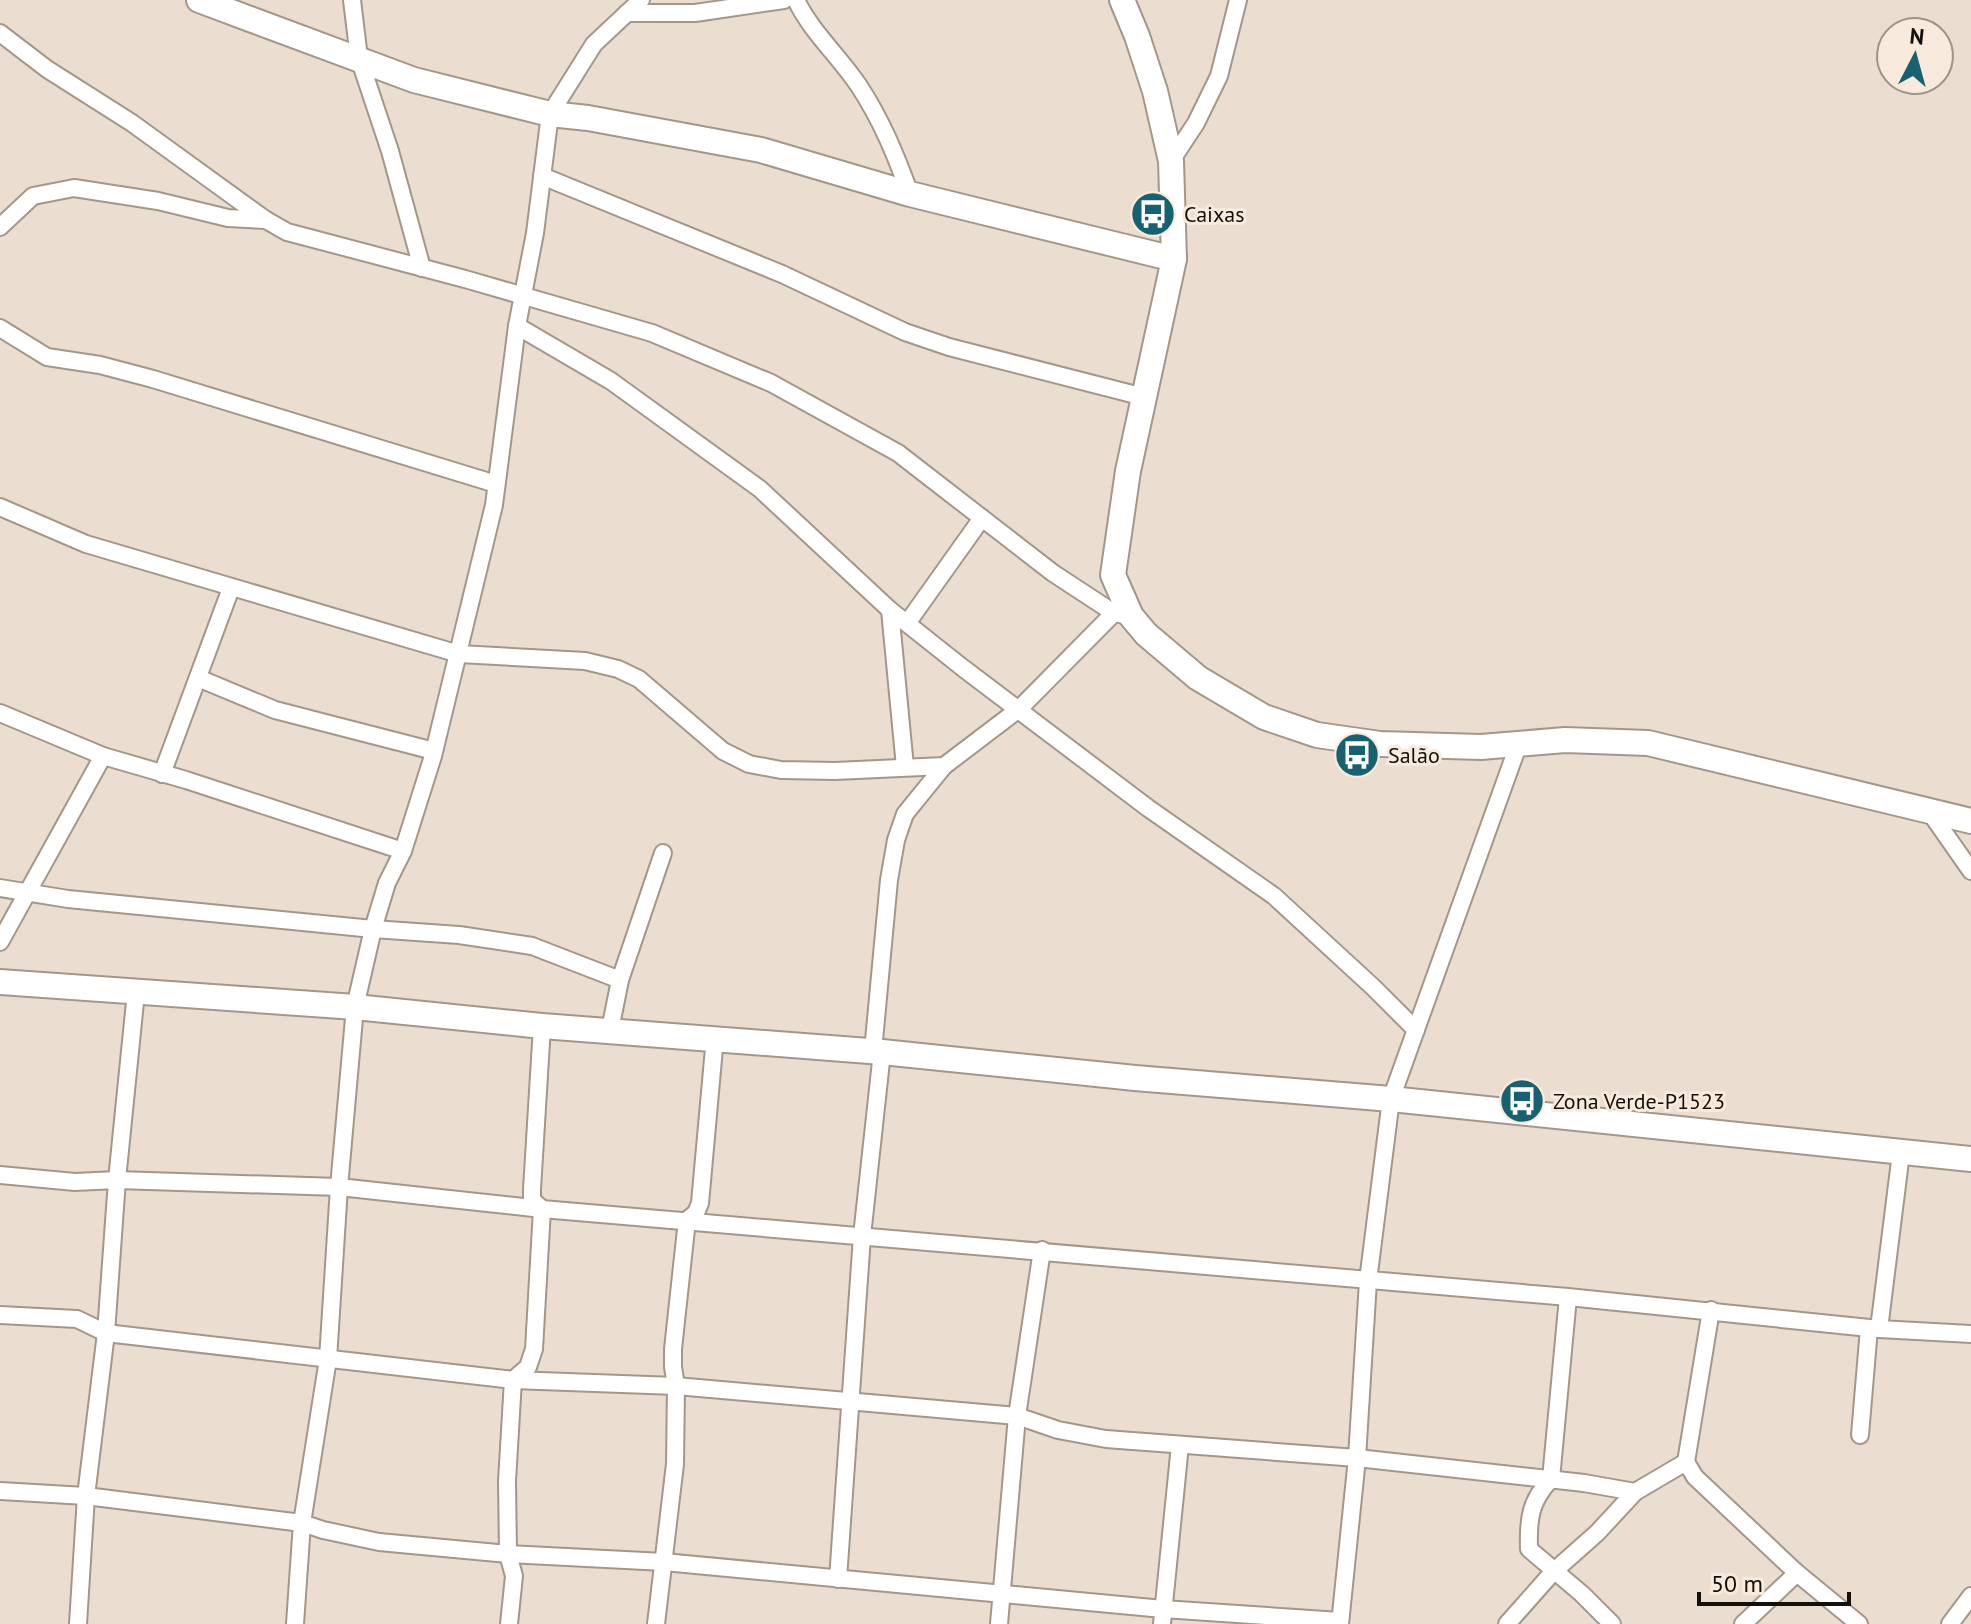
<svg xmlns="http://www.w3.org/2000/svg" width="1971" height="1624" viewBox="0 0 1971 1624" font-family="'PT Sans',sans-serif">
<style>
.lines{fill:none;stroke-linecap:round;stroke-linejoin:round}
.street-casing{stroke:#a3978a;stroke-width:20}
.secondary-casing{stroke:#a3978a;stroke-width:28}
.street{stroke:#fff;stroke-width:16}
.secondary{stroke:#fff;stroke-width:24}
.labels{text-anchor:middle;dominant-baseline:central;stroke-width:6;stroke-linejoin:round;paint-order:stroke}
.poi-label{font-size:22px;fill:#130f0a;stroke:#f8ebdd;text-anchor:start}
</style>
<rect width="100%" height="100%" fill="#ebded0"/>
<g class="lines">
<g class="street-casing">
<g id="street">
<path d="M352 0 359 58 390 151 422 268"/>
<path d="M796 0C812 33 839 56 859 86 882 121 896 156 910 194"/>
<path d="M627 13H695L784 0"/>
<path d="M0 33 47 69 132 123 266 220 287 232 465 279 652 333 771 383 898 453 1053 573 1114 613 1131 616"/>
<path d="M1171 161 1196 123 1219 76 1238 0"/>
<path d="M542 176 782 274 905 332 949 347 1144 397"/>
<path d="M0 227 33 196 74 188 158 201 228 218 266 220"/>
<path d="M517 326 611 381 760 489 890 610 963 668 1148 808 1274 896 1374 988 1416 1030"/>
<path d="M0 328 47 357 100 365 153 379 496 484"/>
<path d="M0 507 86 544 459 654 585 661 618 669 639 679 723 751 749 764 781 770 835 771 944 766"/>
<path d="M890 610 905 767"/>
<path d="M908 622 982 518"/>
<path d="M198 678 275 710 434 751"/>
<path d="M0 713 103 756 186 780 403 851"/>
<path d="M162 774 231 588"/>
<path d="M1929 811 1971 871"/>
<path d="M0 888 68 899 373 929 459 935 532 946 620 980 610 1030"/>
<path d="M0 942 103 756"/>
<path d="M620 980 663 853"/>
<path d="M873 1051 889 880 896 840 905 814 944 766 1019 709 1114 613"/>
<path d="M0 1175 75 1182 117 1180 339 1187 542 1209 1568 1297 1879 1329 1971 1334"/>
<path d="M1568 1297 1551 1479C1530 1501 1528 1519 1529 1549L1582 1594 1612 1624"/>
<path d="M1711 1310 1686 1462 1695 1477 1797 1573 1859 1624"/>
<path d="M0 1315 77 1319 106 1333 513 1380 676 1386 1017 1416 1058 1430 1106 1439 1357 1458 1584 1483 1635 1492 1686 1462"/>
<path d="M1879 1329 1901 1153"/>
<path d="M1860 1435 1869 1328"/>
<path d="M0 1491 86 1496 302 1523 323 1530 379 1542 508 1554 664 1562 1163 1609 1340 1621"/>
<path d="M838 1579 862 1236 882 1052"/>
<path d="M78 1624 86 1496 106 1333 117 1180 136 992"/>
<path d="M295 1624 302 1523 328 1359 339 1187 355 1007 373 929 387 883 403 851 433 756 494 505 517 326 535 233 550 114 594 44 641 0"/>
<path d="M509 1624 514 1576 508 1554 507 1481 513 1380 528 1367 534 1349 542 1209 532 1200V1189L542 1026"/>
<path d="M656 1624 675 1464 676 1386 673 1367V1349L687 1220 696 1213 700 1203 715 1037"/>
<path d="M999 1624 1017 1416 1042 1250"/>
<path d="M1162 1624 1180 1445"/>
<path d="M1340 1624 1357 1458 1368 1281 1391 1099 1519 743"/>
<path d="M1507 1624 1553 1572 1597 1533 1635 1492"/>
<path d="M1743 1624 1797 1573"/>
<path d="M1950 1624 1971 1596"/>
</g>
</g>
<g class="secondary-casing">
<g id="secondary">
<path d="M199 0 414 80 550 114 588 118 761 150 910 194 1174 259"/>
<path d="M1122 0 1137 36 1155 91 1171 161 1174 259 1128 471 1113 575 1131 616 1146 634 1198 678 1264 717 1317 735 1380 744 1481 747 1565 740 1648 743 1971 821"/>
<path d="M0 982 355 1007 542 1026 882 1052 1135 1078 1391 1099 1971 1159"/>
</g>
</g>
<use href="#street" class="street"/>
<use href="#secondary" class="secondary"/>
</g>
<defs>
<g id="bus-disc" transform="scale(2.3)"><circle r="9.5" fill="#186170" stroke="#f8ebdd"/><path d="M-5-6H5V4H4V6H2V4H-2V6H-4V4H-5ZM-3.5-4V0h7V-4ZM-3.5 1.2v1.5H-2V1.2ZM2 1.2v1.5H3.5V1.2Z" fill="#fff"/></g>
</defs>
<g fill-rule="evenodd">
<use href="#bus-disc" x="1153" y="214"/>
<use href="#bus-disc" x="1357" y="755"/>
<use href="#bus-disc" x="1522" y="1101"/>
</g>
<g class="labels">
<g class="poi-label">
<text x="1184" y="214">Caixas</text>
<text x="1388" y="755">Salão</text>
<text x="1553" y="1101">Zona Verde-P1523</text>
</g>
</g>
<g transform="translate(1915 56) rotate(6)"><circle r="38" fill="#f8ebdd" stroke="#9c9389" stroke-width="2"/>
<path d="M0-6L14 30L0 20L-14 30Z" fill="#186170"/>
<text y="-12" font-size="22" font-weight="bold" text-anchor="middle" fill="#130f0a">N</text>
</g>
<path d="M1699 1592v12h150v-12" fill="none" stroke="#130f0a" stroke-width="4"/>
<text x="1711" y="1592" font-size="24" fill="#130f0a" stroke="#f8ebdd" stroke-width="6" paint-order="stroke">50 m</text>
</svg>
